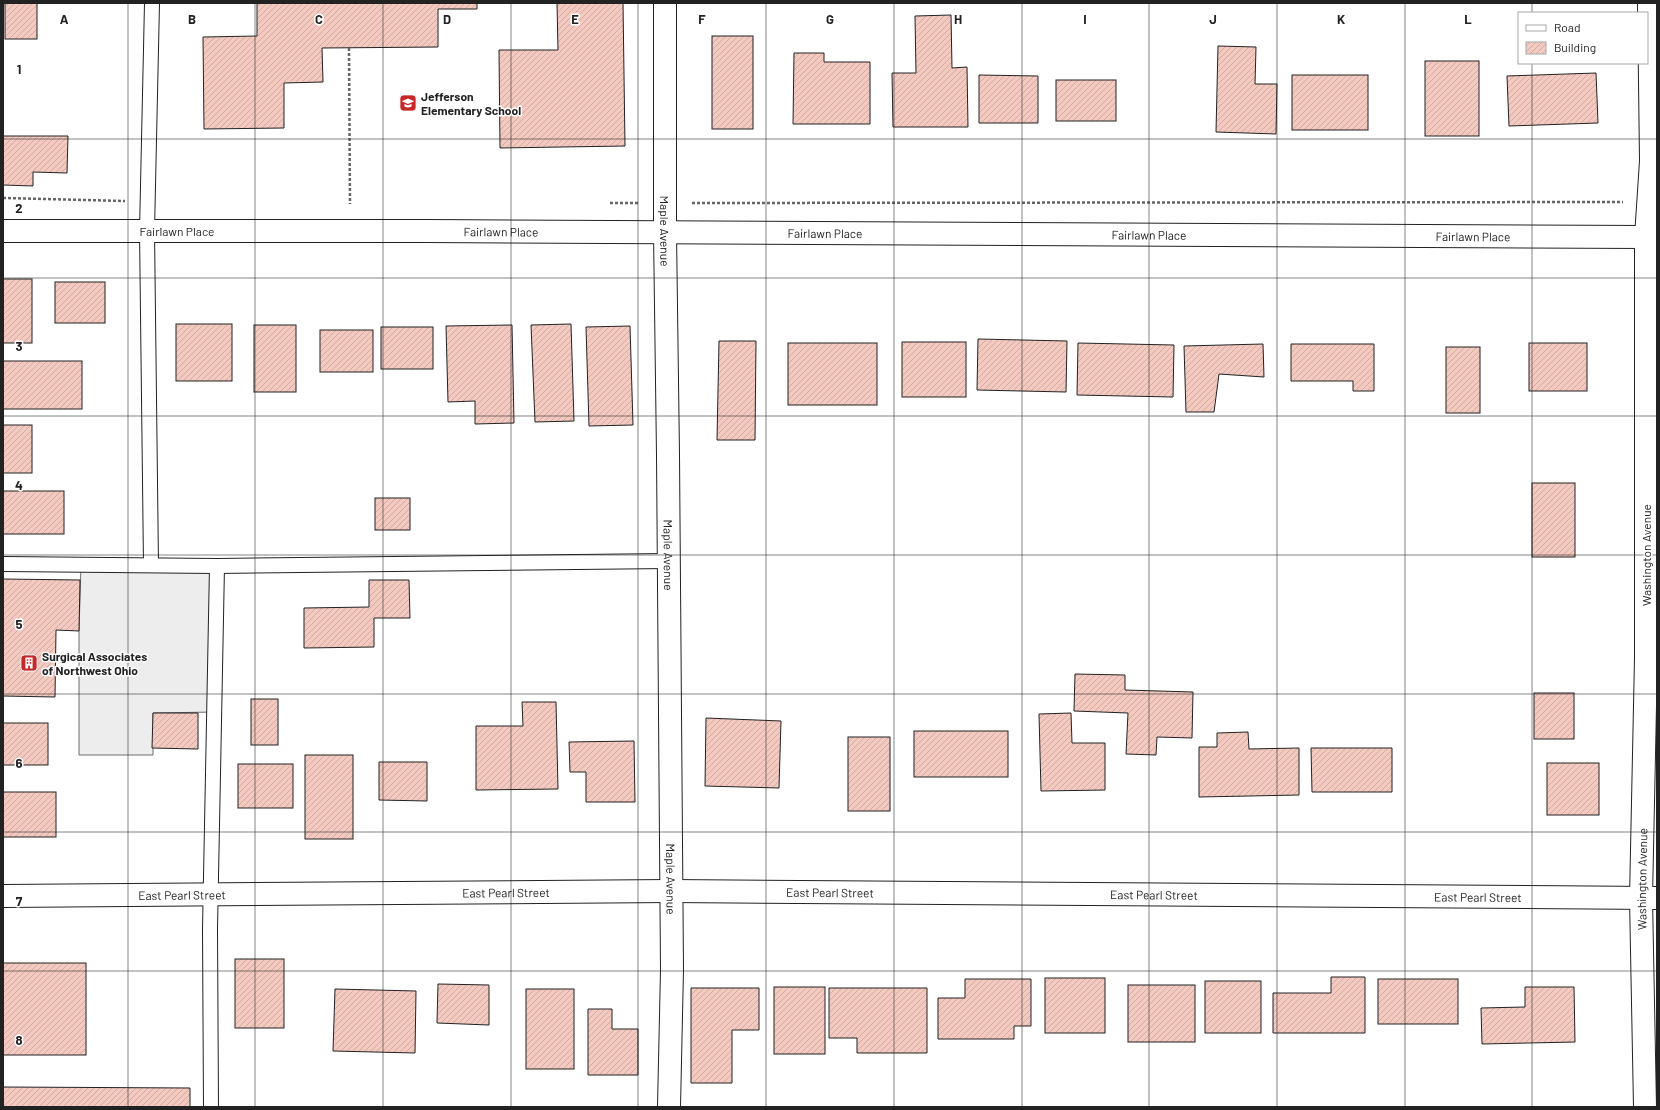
<svg xmlns="http://www.w3.org/2000/svg" width="1660" height="1110" viewBox="0 0 1660 1110" font-family="Barlow,sans-serif">
<style>
.parking{fill:#ededed;stroke:#6f6f6f}
.building{fill:url(#building-hatch);stroke:#222}
.lines{fill:none;stroke-linecap:round;stroke-linejoin:round}
.service-casing{stroke:#222;stroke-width:16}
.minor-casing{stroke:#222;stroke-width:24}
.path{stroke:#646464;stroke-width:2.5;stroke-dasharray:3 2;stroke-linecap:butt}
.service{stroke:#fff;stroke-width:14}
.minor{stroke:#fff;stroke-width:22}
.grid{fill:none;stroke:#222;stroke-width:1;stroke-opacity:0.55}
.labels{text-anchor:middle;dominant-baseline:central;stroke-width:3;stroke-linejoin:round;paint-order:stroke}
.poi-label{font-size:12px;font-weight:bold;fill:#222;stroke:#fff;text-anchor:start}
.street-label{font-size:12px;fill:#222;stroke:#fff}
.grid-label{font-size:13px;text-anchor:middle;font-weight:bold;fill:#222;stroke:#fff;stroke-width:3;stroke-linejoin:round;paint-order:stroke}
</style>
<defs>
<pattern id="building-hatch" width="6" height="6" patternUnits="userSpaceOnUse"><rect width="6" height="6" fill="#f3c9c0"/><path d="M-1 1l2-2M0 6l6-6M5 7l2-2" fill="none" stroke="#d0aca5"/></pattern>
</defs>
<rect width="100%" height="100%" fill="#fff"/>
<path class="parking" d="M81 565 217 566 214 712 153 713V755H79V631Z"/>
<g class="building">
<rect x="5" y="3" width="32" height="36"/>
<path d="M257 3H477V9H438V47L322 48 323 82 284 83V128L204 129 203 37 257 36Z"/>
<path d="M557 3H623L625 146 500 148 499 50H558Z"/>
<path d="M951 15 952 68 967 67 968 127H893L892 73H916L915 16Z"/>
<rect x="712" y="36" width="41" height="93"/>
<path d="M1218 46 1256 47 1255 84H1277L1276 134 1216 132Z"/>
<path d="M794 53H824V62H870V124H793Z"/>
<rect x="1425" y="61" width="54" height="75"/>
<path d="M1596 73 1598 123 1509 126 1507 76Z"/>
<path d="M979 75 1038 76V123H979Z"/>
<rect x="1292" y="75" width="76" height="55"/>
<rect x="1056" y="80" width="60" height="41"/>
<path d="M3 136H68L67 173 33 172V186L3 185Z"/>
<rect x="3" y="279" width="29" height="64"/>
<rect x="55" y="282" width="50" height="41"/>
<rect x="176" y="324" width="56" height="57"/>
<path d="M571 324 574 421 535 422 531 325Z"/>
<rect x="254" y="325" width="42" height="67"/>
<path d="M512 325 514 423 475 424V401L448 402 446 326Z"/>
<path d="M630 326 633 425 589 426 586 327Z"/>
<rect x="381" y="327" width="52" height="42"/>
<rect x="320" y="330" width="53" height="42"/>
<path d="M978 339 1067 341 1066 392 977 390Z"/>
<path d="M719 341H756L755 440H717Z"/>
<rect x="902" y="342" width="64" height="55"/>
<rect x="788" y="343" width="89" height="62"/>
<path d="M1078 343 1174 345 1173 397 1077 395Z"/>
<rect x="1529" y="343" width="58" height="48"/>
<path d="M1263 344 1264 377 1219 374 1214 412H1186L1184 346Z"/>
<path d="M1291 344H1374V391H1353V381H1291Z"/>
<rect x="1446" y="347" width="34" height="66"/>
<rect x="3" y="361" width="79" height="48"/>
<rect x="3" y="425" width="29" height="48"/>
<rect x="1532" y="483" width="43" height="74"/>
<rect x="3" y="491" width="61" height="43"/>
<rect x="375" y="498" width="35" height="32"/>
<path d="M3 579 80 580 79 631 56 630 55 697 3 696Z"/>
<path d="M369 580H409L410 618H374V647L304 648V608L369 607Z"/>
<path d="M1075 674 1125 675V690L1193 692 1192 738 1157 737 1156 755 1126 754 1128 713 1074 711Z"/>
<rect x="1534" y="693" width="40" height="46"/>
<rect x="251" y="699" width="27" height="46"/>
<path d="M522 702H556L558 789 476 790V726H523Z"/>
<path d="M153 713H198V749L152 748Z"/>
<path d="M1071 713 1072 743H1105V790L1041 791 1039 714Z"/>
<path d="M706 718 781 721 779 788 705 786Z"/>
<rect x="3" y="723" width="45" height="42"/>
<rect x="914" y="731" width="94" height="46"/>
<path d="M1248 732 1249 749 1299 748V795L1199 797V747H1217V733Z"/>
<rect x="848" y="737" width="42" height="74"/>
<path d="M634 741 635 802H586V772H570L569 742Z"/>
<path d="M1311 748H1392V792H1312Z"/>
<rect x="305" y="755" width="48" height="84"/>
<path d="M379 762H427V801L379 800Z"/>
<rect x="1547" y="763" width="52" height="52"/>
<rect x="238" y="764" width="55" height="44"/>
<rect x="3" y="792" width="53" height="45"/>
<rect x="235" y="959" width="49" height="69"/>
<rect x="3" y="963" width="83" height="92"/>
<path d="M1331 977H1365V1033H1273V993H1331Z"/>
<rect x="1045" y="978" width="60" height="55"/>
<path d="M965 979H1031V1026H1014V1039H938V998H965Z"/>
<rect x="1378" y="979" width="80" height="45"/>
<rect x="1205" y="981" width="56" height="52"/>
<path d="M438 984 489 985V1025L437 1023Z"/>
<rect x="1128" y="985" width="67" height="57"/>
<rect x="774" y="987" width="51" height="67"/>
<path d="M1525 987H1574L1575 1042 1482 1044 1481 1008 1525 1007Z"/>
<path d="M691 988H759V1030H732V1083H691Z"/>
<path d="M829 988H927V1053H857V1038H829Z"/>
<path d="M335 989 416 991 415 1053 333 1051Z"/>
<rect x="526" y="989" width="48" height="80"/>
<path d="M588 1009H612V1029H638V1075H588Z"/>
<path d="M3 1087 190 1088V1107H3Z"/>
</g>
<g class="lines">
<g class="service-casing">
<g id="service">
<path d="M3 564 217 566 669 561"/>
<path d="M151 565 147 231 152 3"/>
<path d="M211 1107 210 929 217 566"/>
</g>
</g>
<g class="minor-casing">
<g id="minor">
<path id="s1" d="M665 3V232L668 455 672 970 669 1107"/>
<path id="s2" d="M3 231H426L1646 237"/>
<path id="s3" d="M3 896 671 891 1657 898"/>
<path id="s4" d="M1645 1107 1641 898 1646 658V237L1651 161 1649 3"/>
</g>
</g>
<g class="path">
<path d="M349 48 350 204"/>
<path d="M3 198 125 201"/>
<path d="M610 203H639"/>
<path d="M692 203 1623 202"/>
</g>
<use href="#service" class="service"/>
<use href="#minor" class="minor"/>
</g>
<path class="grid" d="M128 3V1107M255 3V1107M383 3V1107M511 3V1107M638 3V1107M766 3V1107M894 3V1107M1022 3V1107M1149 3V1107M1277 3V1107M1405 3V1107M1532 3V13M1532 63V1107M3 139H1657M3 278H1657M3 416H1657M3 555H1657M3 694H1657M3 832H1657M3 971H1657"/>
<defs>
<g id="school-square" transform="scale(0.9)"><rect x="-9" y="-9" width="18" height="18" rx="4" fill="#c62828" stroke="#fff"/><path d="M0-5L7-2L0 1L-7-2ZM-4 1L0 2.5L4 1V4Q0 6-4 4Z" fill="#fff"/></g>
<g id="building-square" transform="scale(0.9)"><rect x="-9" y="-9" width="18" height="18" rx="4" fill="#c62828" stroke="#fff"/><path d="M-4-6H4V6H1V3H-1V6H-4ZM-2.5-4.3h1.7v1.8h-1.7ZM.8-4.3h1.7v1.8H.8ZM-2.5-1h1.7V.8h-1.7ZM.8-1h1.7V.8H.8Z" fill="#fff"/></g>
</defs>
<g fill-rule="evenodd">
<use href="#school-square" x="408" y="103"/>
<use href="#building-square" x="29" y="663"/>
</g>
<g class="labels">
<g class="poi-label">
<text x="421" y="96">Jefferson<tspan x="421" dy="14">Elementary School</tspan></text>
<text x="42" y="656">Surgical Associates<tspan x="42" dy="14">of Northwest Ohio</tspan></text>
</g>
<g class="street-label">
<text stroke="none"><textPath href="#s2" startOffset="174">Fairlawn Place</textPath></text>
<text stroke="none"><textPath href="#s2" startOffset="498">Fairlawn Place</textPath></text>
<text stroke="none"><textPath href="#s1" startOffset="228">Maple Avenue</textPath></text>
<text stroke="none"><textPath href="#s2" startOffset="822">Fairlawn Place</textPath></text>
<text stroke="none"><textPath href="#s2" startOffset="1146">Fairlawn Place</textPath></text>
<text stroke="none"><textPath href="#s2" startOffset="1470">Fairlawn Place</textPath></text>
<text stroke="none"><textPath href="#s1" startOffset="552">Maple Avenue</textPath></text>
<text transform="translate(1646 555) rotate(-90)">Washington Avenue</text>
<text stroke="none"><textPath href="#s1" startOffset="876">Maple Avenue</textPath></text>
<text stroke="none"><textPath href="#s4" startOffset="228">Washington Avenue</textPath></text>
<text stroke="none"><textPath href="#s3" startOffset="827">East Pearl Street</textPath></text>
<text stroke="none"><textPath href="#s3" startOffset="503">East Pearl Street</textPath></text>
<text stroke="none"><textPath href="#s3" startOffset="1151">East Pearl Street</textPath></text>
<text stroke="none"><textPath href="#s3" startOffset="179">East Pearl Street</textPath></text>
<text stroke="none"><textPath href="#s3" startOffset="1475">East Pearl Street</textPath></text>
</g>
</g>
<g class="grid-label">
<text x="64" y="24">A</text>
<text x="192" y="24">B</text>
<text x="319" y="24">C</text>
<text x="447" y="24">D</text>
<text x="575" y="24">E</text>
<text x="702" y="24">F</text>
<text x="830" y="24">G</text>
<text x="958" y="24">H</text>
<text x="1085" y="24">I</text>
<text x="1213" y="24">J</text>
<text x="1341" y="24">K</text>
<text x="1468" y="24">L</text>
<text x="19" y="74">1</text>
<text x="19" y="213">2</text>
<text x="19" y="351">3</text>
<text x="19" y="490">4</text>
<text x="19" y="629">5</text>
<text x="19" y="768">6</text>
<text x="19" y="906">7</text>
<text x="19" y="1045">8</text>
</g>
<rect width="1660" height="1110" fill="none" stroke="#222222" stroke-width="8"/>
<rect x="1518" y="12" width="130" height="52" fill="#ffffff" stroke="#a7a7a7"/>
<rect x="1526" y="25" width="20" height="6" fill="#ffffff" stroke="#a7a7a7"/>
<text x="1554" y="32" font-size="12" fill="#222222">Road</text>
<rect x="1526" y="42" width="20" height="12" fill="url(#building-hatch)" stroke="#a7a7a7"/>
<text x="1554" y="52" font-size="12" fill="#222222">Building</text>
</svg>
